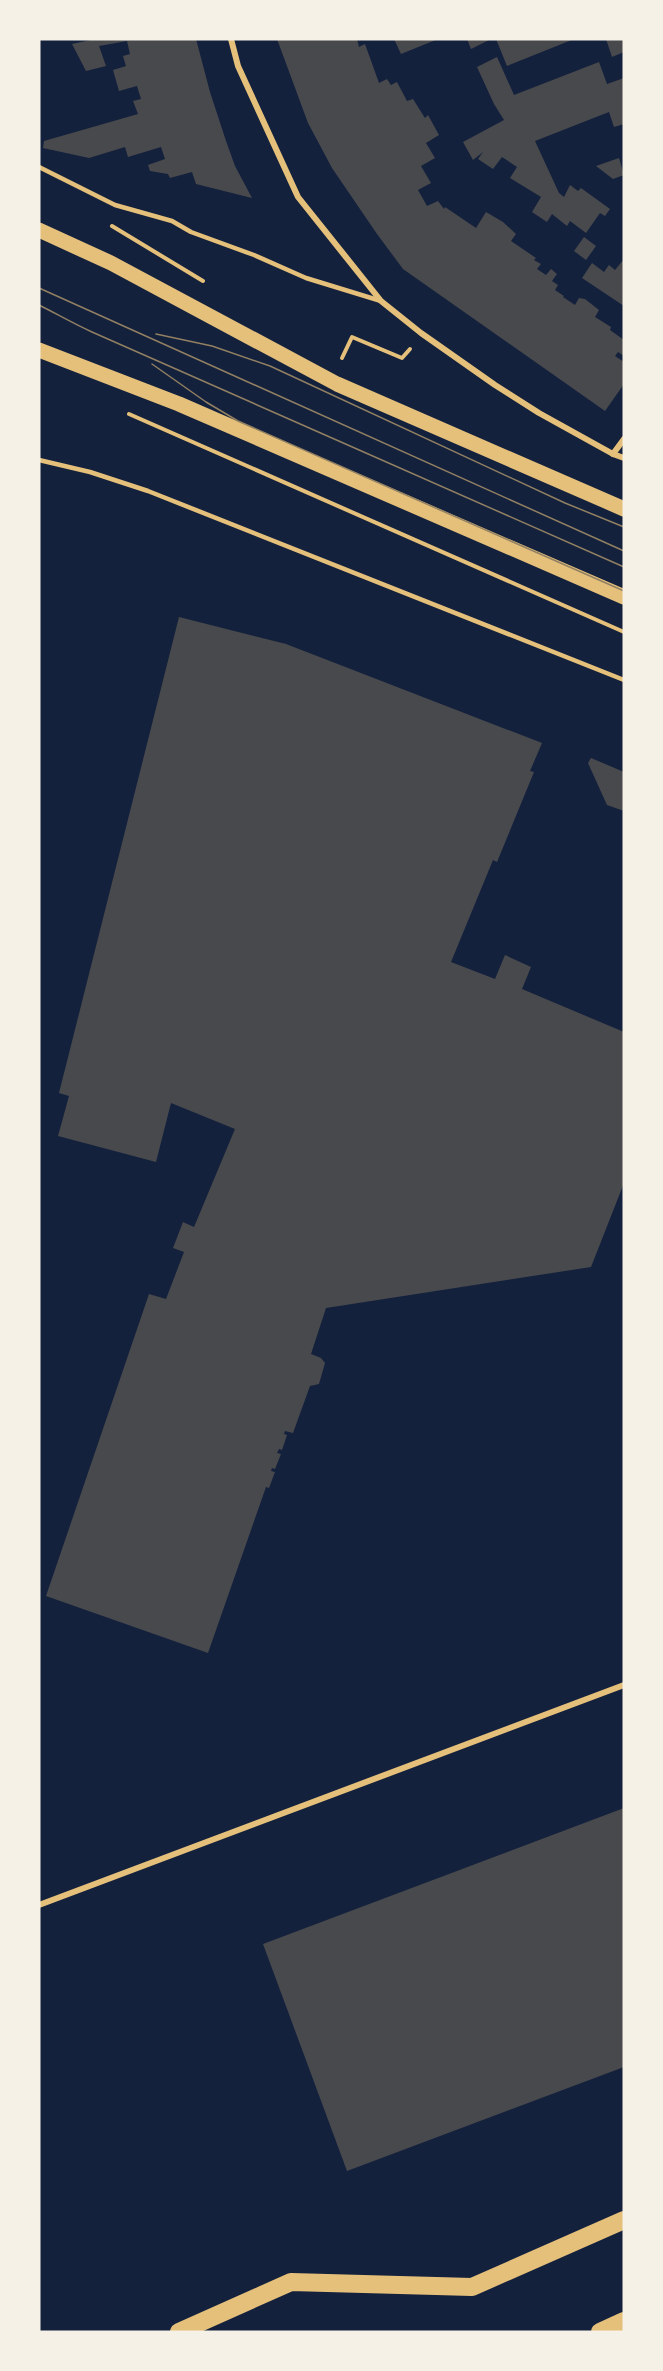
<svg xmlns="http://www.w3.org/2000/svg" width="663" height="2371" viewBox="0 0 663 2371" font-family="'IBM Plex Serif',serif">
<style>
.building{fill:#48494c}
.lines{fill:none;stroke-linecap:round;stroke-linejoin:round}
.path{stroke:#e5c07b;stroke-width:4}
.service{stroke:#e5c07b;stroke-width:4.5}
.minor{stroke:#e5c07b;stroke-width:6}
.primary{stroke:#e5c07b;stroke-width:15}
.motorway{stroke:#e5c07b;stroke-width:18}
.tram{stroke:#918062;stroke-width:1.5}
</style>
<rect width="100%" height="100%" fill="#14213d"/>
<g class="building">
<path d="M95 39H196L210 92 226 141 235 166 252 198 196 184 192 172 170 178 168 174 150 171 148 165 165 159 161 147 128 157 125 147 89 158 43 148 44 141 138 114 133 101 141 99 137 86 119 91 113 70 126 66 123 56 130 54 127 41 99 46 106 66 86 71 72 44Z"/>
<path d="M277 39H357L359 47 365 44 379 83 387 79 391 85 397 82 407 101 413 99 425 118 428 115 439 135 426 143 435 158 421 166 431 183 418 190 427 206 438 201 444 209 445 207 476 228 486 212 503 222 516 234 511 241 536 258 534 260 541 264 537 269 546 275 551 269 557 274 552 281 558 285 555 290 564 296 563 297 575 305 579 298 585 299 599 310 595 317 611 327 610 330 624 340V356L618 352 615 356 624 362V384L605 411 403 269 377 234 332 168 308 123Z"/>
<path d="M394 39H438L401 54Z"/>
<path d="M467 39H491L471 49Z"/>
<path d="M496 39H574L507 66Z"/>
<path d="M606 39H624V52L612 57Z"/>
<path d="M497 57 514 95 599 62 607 84 624 78V124L614 127 609 112 535 141 559 193 564 197 570 185 578 191 581 188 610 209 605 216 600 213 586 233 570 221 567 226 552 214 547 222 532 212 541 197 510 178 517 167 502 157 493 169 478 159 483 152 473 160 463 142 504 120 494 104 477 67Z"/>
<path d="M619 158 624 175 613 179 596 166Z"/>
<path d="M584 237 596 246 586 260 574 251Z"/>
<path d="M624 259V306L582 278 592 263 604 272 609 265 615 270Z"/>
<path d="M179 617 286 644 542 743 530 771 534 772 497 862 493 860 451 962 495 979 505 955 531 967 522 989 624 1032V1183L591 1267 326 1308 311 1354 321 1358 325 1363 319 1384 310 1386 293 1433 285 1431 284 1434 287 1435 282 1450 279 1449 277 1453 281 1454 275 1469 272 1468 271 1471 275 1472 269 1488 266 1487 208 1653 46 1596 149 1294 166 1299 184 1252 173 1248 183 1222 194 1227 235 1129 171 1103 156 1162 58 1136 69 1096 59 1093Z"/>
<path d="M591 758 624 772V811L607 805 588 763Z"/>
<path d="M624 1808V2067L347 2171 263 1944Z"/>
</g>
<g class="lines">
<g class="path">
<path d="M112 226 203 281"/>
<path d="M342 358 352 337 402 358 410 349"/>
<path d="M129 414 624 632"/>
</g>
<g class="service">
<path d="M39 167 115 205 172 221 191 232 254 255 306 278 381 301"/>
<path d="M39 460 90 472 148 491 624 680"/>
</g>
<g class="minor">
<path d="M231 39 238 66 298 197 381 301 421 333 495 385 539 413 613 454 624 458"/>
<path d="M613 454 624 439"/>
<path d="M39 1905 624 1685"/>
</g>
<g class="primary">
<path d="M39 230 111 263 337 384 624 509"/>
<path d="M39 350 179 404 624 597"/>
</g>
<g class="motorway">
<path d="M179 2332 291 2282 472 2287 624 2220"/>
<path d="M600 2332 624 2321"/>
</g>
<g class="tram">
<path d="M39 288 624 551"/>
<path d="M39 305C57 314 74 324 92 332 269 411 447 488 624 567"/>
<path d="M156 334 212 346 270 366 565 503 624 527"/>
<path d="M152 364 206 402 238 421 624 591"/>
</g>
</g>
<rect width="663" height="2371" fill="none" stroke="#f6f1e7" stroke-width="81"/>
</svg>
